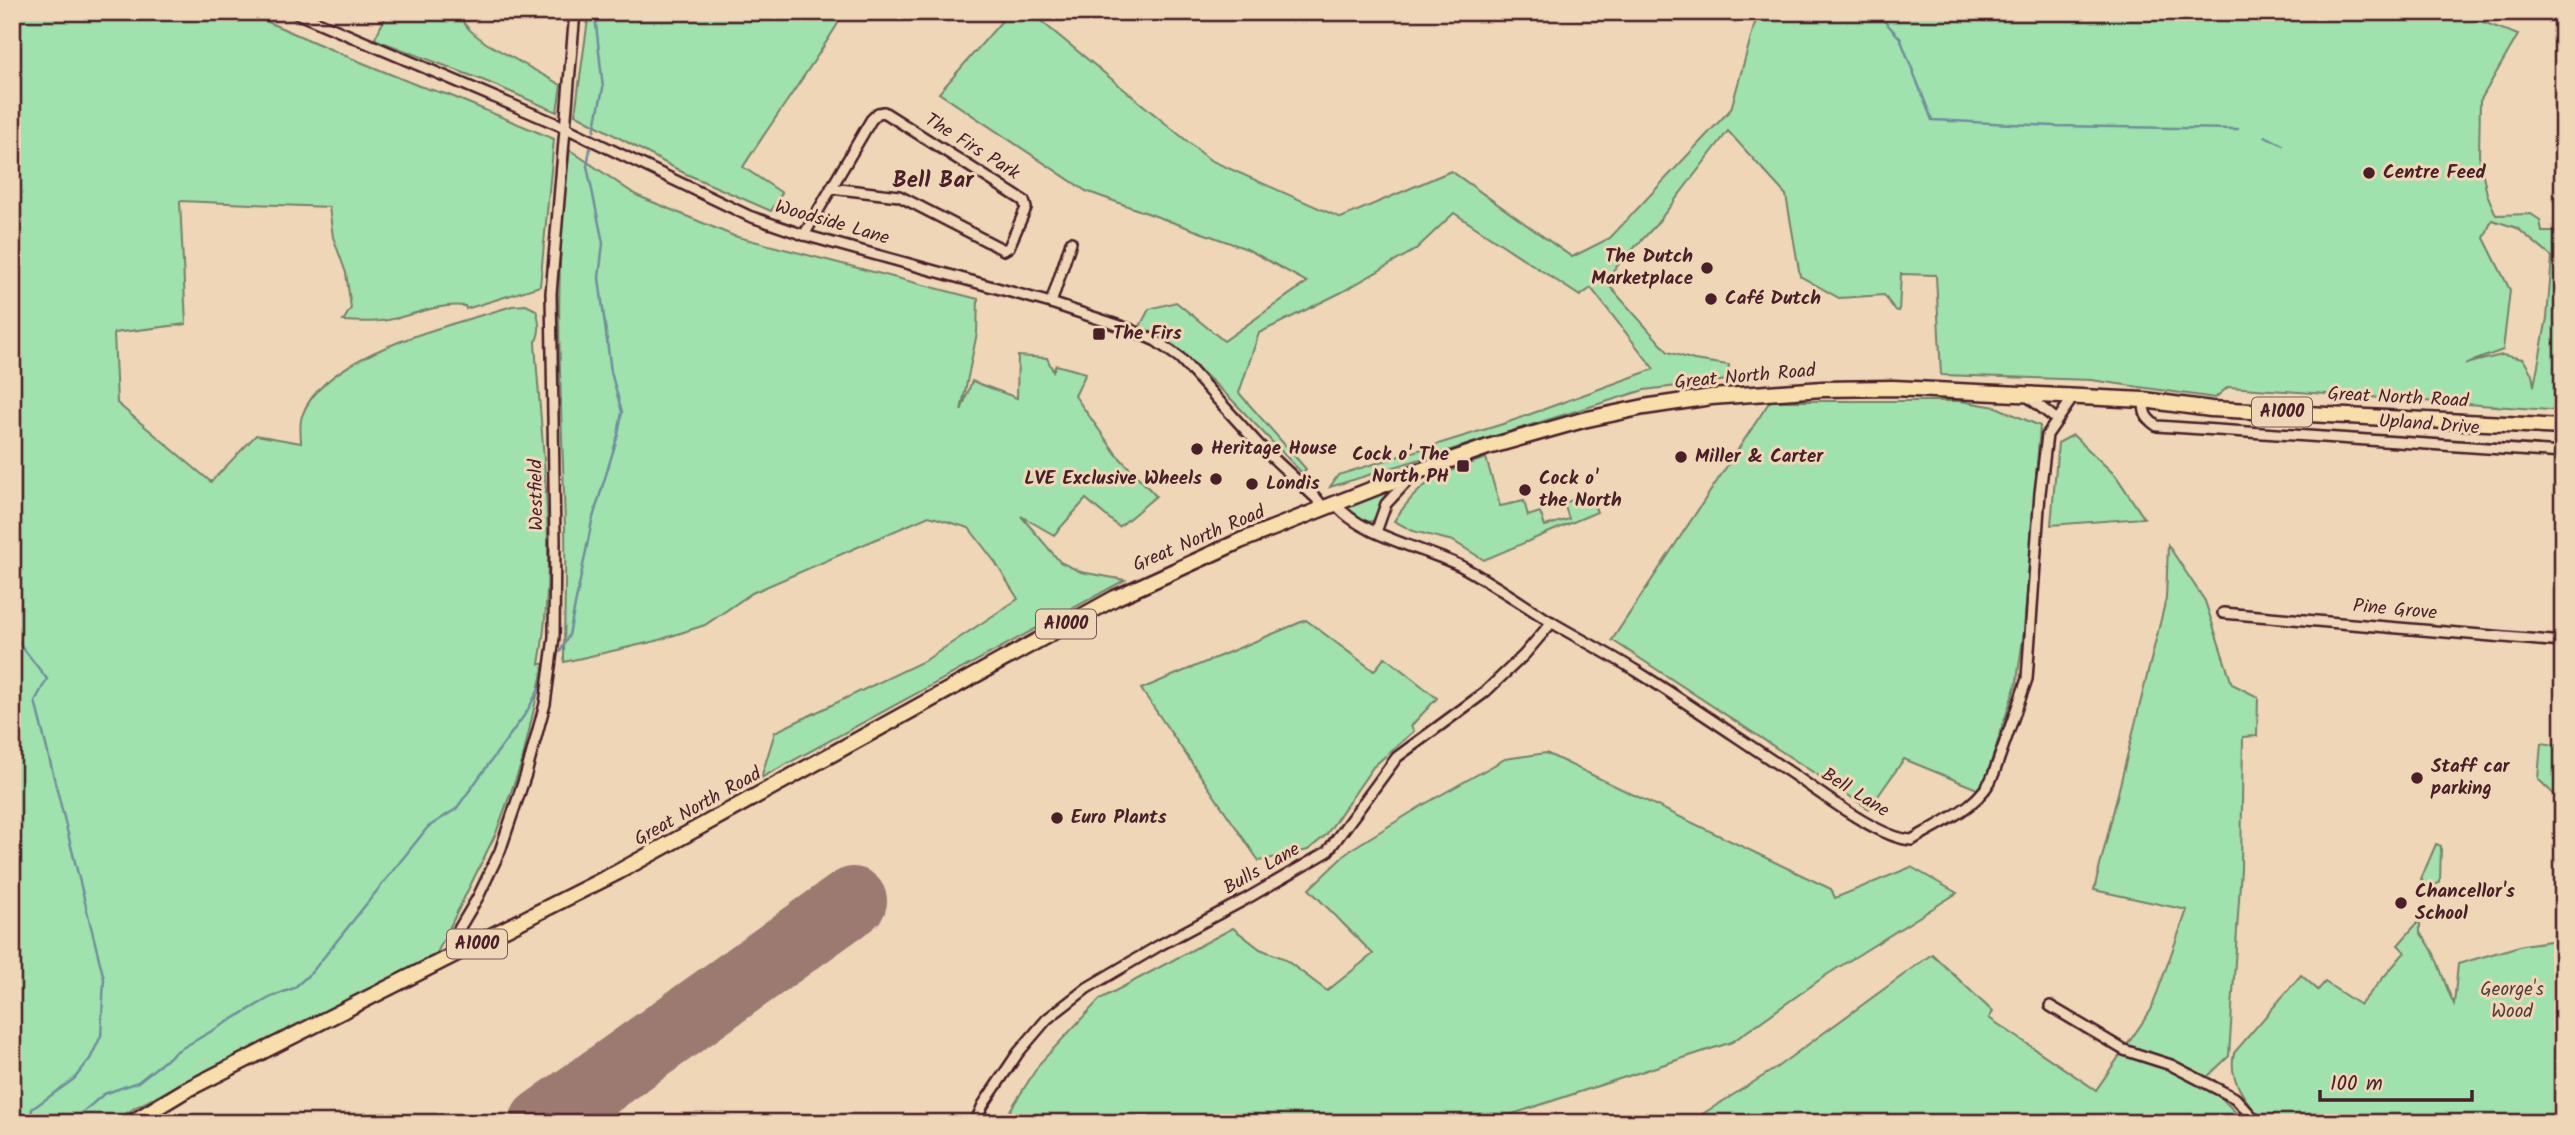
<svg xmlns="http://www.w3.org/2000/svg" width="2575" height="1135" viewBox="0 0 2575 1135" font-family="Kalam,sans-serif">
<style>
.green{fill:#9fe2ad;stroke:#74806c;stroke-width:2;fill-rule:evenodd}
.lines{fill:none;stroke-linecap:round;stroke-linejoin:round}
.stream{stroke:#718d9f;stroke-width:2.5}
.runway{stroke:#9c7a71;stroke-width:68}
.minor-casing{stroke:#4a1f2b;stroke-width:14}
.primary-casing{stroke:#4a1f2b;stroke-width:19}
.minor{stroke:#efd6b7;stroke-width:9}
.primary{stroke:#f8deab;stroke-width:14}
.poi-dot{fill:#4a1f2b;stroke:#efd6b7;stroke-width:2.5}
.labels{text-anchor:middle;dominant-baseline:central;stroke-width:6;stroke-linejoin:round;paint-order:stroke}
.shield{fill:#efd6b7;stroke:#7c5655;stroke-width:2}
.shield-label{font-size:18px;font-weight:bold;fill:#4a1f2b}
.street-label{font-size:19px;fill:#4a1f2b;stroke:#efd6b7}
.poi-label{font-size:19px;font-weight:bold;fill:#4a1f2b;stroke:#efd6b7;text-anchor:start}
.park-label{font-size:19px;fill:#573c3e;stroke:#efd6b7}
.quarter-label{font-size:23px;font-weight:bold;fill:#4a1f2b;stroke:#efd6b7}
</style>
<rect width="100%" height="100%" fill="#efd6b7"/>
<filter id="ink" filterUnits="userSpaceOnUse"><feTurbulence type="fractalNoise" baseFrequency=".0143" numOctaves="2"/><feDisplacementMap in="SourceGraphic" scale="14" xChannelSelector="R" yChannelSelector="G"/><feConvolveMatrix kernelMatrix="1 2 1 2 8 2 1 2 1" color-interpolation-filters="sRGB"/></filter>
<g filter="url(#ink)">
<g class="green">
<path d="M12 12H252L270 23 346 56 419 86 449 95 554 139 540 286 466 309 465 306C438 303 414 315 388 320 373 323 358 322 343 321L351 308 346 273 333 237 329 207 180 201 186 324 114 333 117 403 211 482 256 435 301 443C301 435 299 424 302 416 324 352 454 325 512 306L526 305 536 310C540 321 541 332 535 343 542 449 558 558 539 664H544L522 762 496 833 437 953 381 984 136 1107 111 1123H12Z"/>
<path d="M388 12H458C462 25 475 35 486 43L561 85 557 112 485 81 377 40 375 38Z"/>
<path d="M589 12H845C813 66 776 115 743 167L782 193 771 211 684 173 575 114Z"/>
<path d="M991 12H1030L1210 160 1341 218 1451 171 1572 257 1610 238 1731 109 1758 12H2465L2464 15 2518 35 2480 101 2479 156 2487 194 2496 215 2531 214 2540 220 2542 232H2556L2563 236V411L2228 387 2215 398 2091 380 1941 375 1936 275 1901 274 1899 311 1895 310 1884 295 1839 298 1800 276 1786 195 1728 131 1655 226 1604 280 1668 352 1694 360 1729 365 1727 380 1644 390 1330 487 1338 475 1506 423 1654 369 1591 288 1580 296 1454 213 1415 250 1340 293 1259 333 1239 393 1306 469 1302 473 1232 400 1175 346 1138 330 1149 309 1176 302 1224 341 1307 282 1247 249 1086 191 939 93 1001 22ZM2492 220 2517 228 2552 257 2547 318 2534 386 2532 374 2523 359 2502 355 2465 364 2503 350 2510 290 2484 238Z"/>
<path d="M570 150 636 195 734 236 978 299 977 333 961 411 972 381 1017 398 1018 356 1047 358 1053 371 1056 365 1086 373 1075 396 1117 455 1156 496 1119 527 1086 499 1054 535 1021 516 1060 562 1081 572 1125 580 761 778 775 732 926 660 1018 599 995 562 969 528 929 516 752 593 705 625 656 641 564 662C564 617 566 573 565 528 562 402 551 276 570 150Z"/>
<path d="M1770 401H1960L1996 407 2040 426 2024 631 2017 681 1986 778 1977 789 1904 759 1869 809 1612 640Z"/>
<path d="M2073 435 2116 476 2144 518 2051 525 2058 443Z"/>
<path d="M1486 458 1500 506 1524 501 1528 516 1540 512 1545 526 1569 519 1564 503 1589 494 1597 512 1484 560 1453 541 1413 531 1394 521C1422 478 1441 474 1486 458Z"/>
<path d="M1390 490 1373 521 1367 522 1348 511V506Z"/>
<path d="M2168 545 2205 601 2232 684 2258 697 2257 736 2243 737 2241 868 2229 1056 2204 1080 2246 1123H1688L1773 1070 1932 954 1993 1012 1989 1018 2096 1090 2151 1010 2187 910 2094 890 2166 599Z"/>
<path d="M1306 620 1374 671 1385 657 1437 698 1411 726 1414 731 1373 767 1326 835 1308 850 1259 861 1141 689Z"/>
<path d="M2541 743 2563 746V803L2538 779Z"/>
<path d="M1546 753 1831 889 1835 898 1911 867 1957 893 1828 974 1732 1042 1485 1123H1002L1040 1063 1100 999 1233 928 1260 949 1283 958 1327 991 1373 954 1309 889 1350 850 1423 805 1505 759Z"/>
<path d="M2436 844 2441 846 2440 882 2431 888 2425 885 2421 879Z"/>
<path d="M2420 920V933C2438 951 2442 981 2454 1004L2458 964 2523 945 2563 939V1123H2264C2248 1103 2227 1080 2234 1053L2301 975 2318 990 2325 982 2360 1005 2405 952 2398 945Z"/>
</g>
<g class="lines">
<g class="stream">
<path d="M1876 12 1900 38 1932 120 2054 126 2238 129"/>
<path d="M594 131 603 88 596 24 598 12"/>
<path d="M2265 136 2283 145"/>
<path d="M12 616 19 643 47 679 35 701 104 979 101 1036 90 1059 74 1079 32 1109 30 1123"/>
<path d="M560 652 569 635 592 521 618 435 622 412 611 372 599 278 603 243 587 166 590 149"/>
<path d="M70 1123 104 1094 138 1082 177 1051 271 997 294 988 312 972 428 827 456 809 526 713 540 687"/>
</g>
<path class="runway" d="M543 1123 853 901"/>
<g class="minor-casing">
<g id="minor">
<path d="M294 12 564 127 749 216 804 235 1051 303 1129 329 1156 341 1180 358 1259 445 1316 498 1323 507"/>
<path d="M804 235 871 120 878 113 884 112 1024 201 1026 208 1009 247 1004 250 899 196 831 188"/>
<path d="M1051 303 1071 242"/>
<path d="M2026 395 2057 420"/>
<path d="M2144 400C2144 413 2145 418 2157 426L2563 453"/>
<path d="M2560 426 2563 390"/>
<path d="M1335 503C1358 535 1424 548 1461 566 1492 583 1521 603 1551 622 1580 639 1609 654 1638 672 1689 704 1738 738 1788 771 1817 790 1879 839 1912 840 1941 822 1982 806 1994 773L2027 679 2040 493 2047 435 2074 396"/>
<path d="M1376 532 1386 504 1412 476"/>
<path d="M2223 613 2563 642"/>
<path d="M449 959 453 939 478 897 500 851 526 774 545 704 554 637 555 541 551 293 575 12"/>
<path d="M2050 1006 2124 1050 2171 1065 2235 1098 2258 1123"/>
<path d="M975 1123 983 1105 1018 1053 1047 1019 1087 988 1160 945 1246 899 1327 852 1397 757 1484 693 1524 655 1552 622"/>
</g>
</g>
<g class="primary-casing">
<path id="primary" d="M131 1123 184 1091 618 872 1115 598 1240 541 1416 472 1488 447 1583 420 1644 407 1711 397 1823 389 1893 388 2144 400 2211 409 2563 427"/>
</g>
<use href="#minor" class="minor"/>
<use href="#primary" class="primary"/>
</g>
</g>
<g class="poi-dot">
<circle cx="2369" cy="173" r="7"/>
<circle cx="1707" cy="268" r="7"/>
<circle cx="1711" cy="299" r="7"/>
<rect x="1092" y="327" width="14" height="14" rx="3.5"/>
<circle cx="1197" cy="449" r="7"/>
<circle cx="1681" cy="457" r="7"/>
<rect x="1456" y="459" width="14" height="14" rx="3.5"/>
<circle cx="1216" cy="479" r="7"/>
<circle cx="1252" cy="484" r="7"/>
<circle cx="1525" cy="490" r="7"/>
<circle cx="2417" cy="778" r="7"/>
<circle cx="1057" cy="818" r="7"/>
<circle cx="2401" cy="903" r="7"/>
</g>
<g class="labels">
<g class="shield">
<rect x="2252" y="397.5" width="60" height="29" rx="5"/>
<rect x="1036" y="609.5" width="60" height="29" rx="5"/>
<rect x="447" y="929.5" width="60" height="29" rx="5"/>
</g>
<g class="shield-label">
<text x="2282" y="412">A1000</text>
<text x="1066" y="624">A1000</text>
<text x="477" y="944">A1000</text>
</g>
<g class="street-label">
<text transform="translate(972 147) rotate(32)">The Firs Park</text>
<text transform="translate(832 223) rotate(16)">Woodside Lane</text>
<text transform="translate(1745 377) rotate(-5)">Great North Road</text>
<text transform="translate(2398 398) rotate(3)">Great North Road</text>
<text transform="translate(2429 425) rotate(4)">Upland Drive</text>
<text transform="translate(537 495) rotate(-91)">Westfield</text>
<text transform="translate(1199 539) rotate(-23)">Great North Road</text>
<text transform="translate(2395 610) rotate(5)">Pine Grove</text>
<text transform="translate(1855 793) rotate(32)">Bell Lane</text>
<text transform="translate(698 807) rotate(-29)">Great North Road</text>
<text transform="translate(1262 869) rotate(-30)">Bulls Lane</text>
</g>
<g class="poi-label">
<text x="2383" y="173">Centre Feed</text>
<text x="1693" y="257" text-anchor="end">The Dutch<tspan x="1693" dy="22">Marketplace</tspan></text>
<text x="1725" y="299">Café Dutch</text>
<text x="1113" y="334">The Firs</text>
<text x="1211" y="449">Heritage House</text>
<text x="1449" y="455" text-anchor="end">Cock o' The<tspan x="1449" dy="22">North PH</tspan></text>
<text x="1695" y="457">Miller &amp; Carter</text>
<text x="1202" y="479" text-anchor="end">LVE Exclusive Wheels</text>
<text x="1539" y="479">Cock o'<tspan x="1539" dy="22">the North</tspan></text>
<text x="1266" y="484">Londis</text>
<text x="2431" y="767">Staff car<tspan x="2431" dy="22">parking</tspan></text>
<text x="1071" y="818">Euro Plants</text>
<text x="2415" y="892">Chancellor's<tspan x="2415" dy="22">School</tspan></text>
</g>
<g class="park-label">
<text x="2512" y="990">George's<tspan x="2512" dy="22">Wood</tspan></text>
</g>
<g class="quarter-label">
<text x="933" y="181">Bell Bar</text>
</g>
</g>
<rect width="2575" height="1135" fill="none" stroke="#efd6b7" stroke-width="42"/>
<rect x="21" y="21" width="2533" height="1093" fill="none" stroke="#4a1f2b" stroke-width="2.5" filter="url(#ink)"/>
<path d="M2320 1090v10h152v-10" fill="none" stroke="#4a1f2b" stroke-width="3.5"/>
<text x="2330" y="1090" font-size="21" fill="#4a1f2b" stroke="#efd6b7" stroke-width="5" paint-order="stroke">100 m</text>
</svg>
